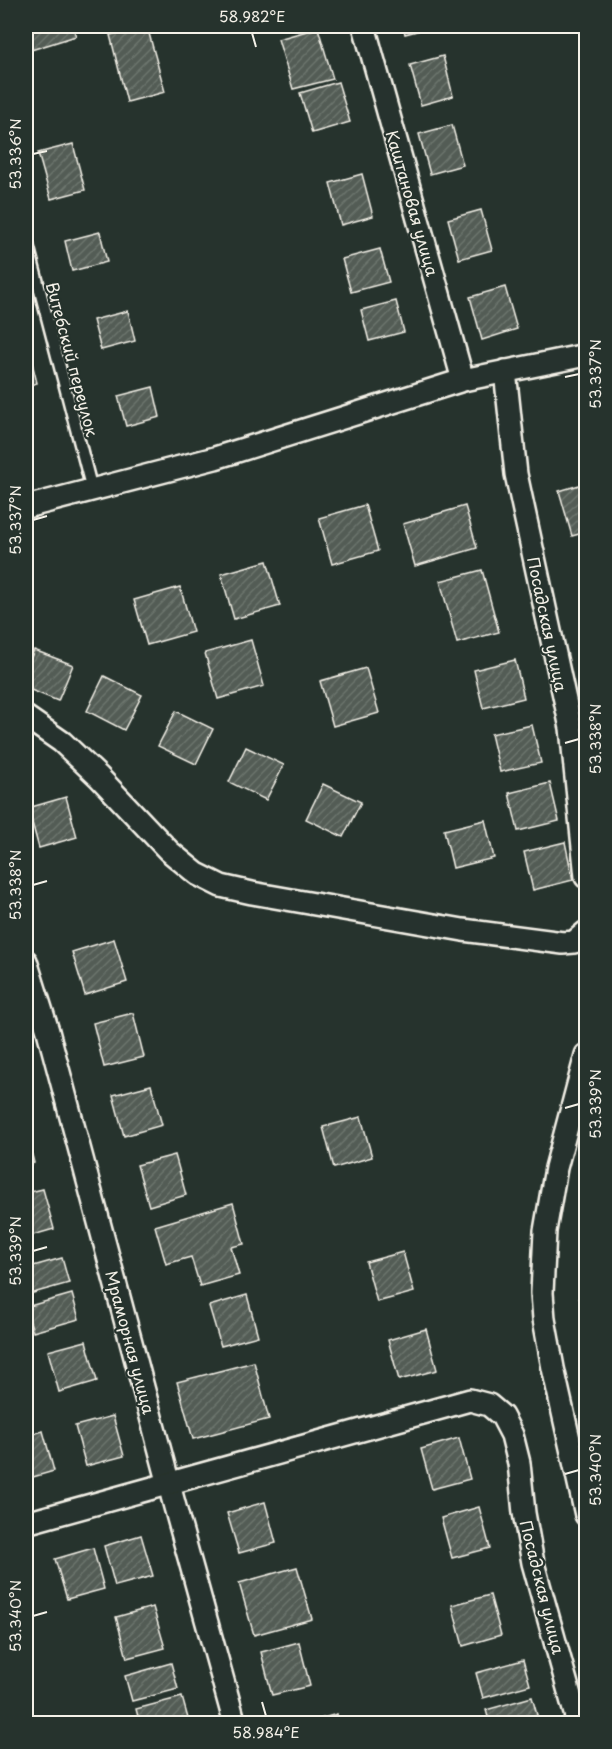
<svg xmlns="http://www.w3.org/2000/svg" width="612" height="1749" viewBox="0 0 612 1749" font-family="'Playpen Sans',sans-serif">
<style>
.building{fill:url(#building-hatch);stroke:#f4f1e8;stroke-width:1.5}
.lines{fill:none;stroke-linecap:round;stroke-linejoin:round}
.lane-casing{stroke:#f4f1e8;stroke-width:15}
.street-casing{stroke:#f4f1e8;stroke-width:26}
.lane{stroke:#26332d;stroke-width:10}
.street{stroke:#26332d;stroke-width:21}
.ticks{fill:none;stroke:#f4f1e8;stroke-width:2}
.labels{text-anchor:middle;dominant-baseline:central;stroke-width:4.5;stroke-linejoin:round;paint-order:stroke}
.street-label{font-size:16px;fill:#f4f1e8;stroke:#26332d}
.neatline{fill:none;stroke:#f4f1e8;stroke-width:2}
.ticks-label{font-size:15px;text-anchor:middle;fill:#f4f1e8}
</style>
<defs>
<pattern id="building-hatch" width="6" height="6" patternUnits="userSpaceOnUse" patternTransform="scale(1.5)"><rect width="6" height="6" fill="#525c55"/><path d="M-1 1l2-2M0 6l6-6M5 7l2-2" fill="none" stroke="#6c746d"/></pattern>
</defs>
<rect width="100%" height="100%" fill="#26332d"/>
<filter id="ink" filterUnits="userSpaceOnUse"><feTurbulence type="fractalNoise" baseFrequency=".0167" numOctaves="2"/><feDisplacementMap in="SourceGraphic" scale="12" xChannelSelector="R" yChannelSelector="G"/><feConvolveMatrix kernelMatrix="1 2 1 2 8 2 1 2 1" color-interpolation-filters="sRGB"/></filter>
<g filter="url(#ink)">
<g class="building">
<path d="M26 26H72L76 36 31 50 26 34Z"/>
<path d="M147 26 165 92 127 102 110 35Z"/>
<path d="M403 26H436L405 34Z"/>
<path d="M318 28 333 79 293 89 278 39Z"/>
<path d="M443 56 453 96 421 105 410 65Z"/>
<path d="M338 82 350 122 312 133 300 93Z"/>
<path d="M452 125 463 165 430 174 419 134Z"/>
<path d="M73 144 85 190 51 199 38 153Z"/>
<path d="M362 174 373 216 341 225 330 183Z"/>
<path d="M481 210 492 250 459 259 448 219Z"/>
<path d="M100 232 107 262 72 271 65 241Z"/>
<path d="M380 249 389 282 351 292 342 259Z"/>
<path d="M505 287 517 329 482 340 470 297Z"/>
<path d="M396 301 404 332 369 341 361 310Z"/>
<path d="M128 311 135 341 101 350 93 320Z"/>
<path d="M26 338 37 383 26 386Z"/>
<path d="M153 387 160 417 126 426 118 396Z"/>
<path d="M586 483V532L572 536 559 491Z"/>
<path d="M365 505 378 551 332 564 319 518Z"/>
<path d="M465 506 477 548 415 566 403 524Z"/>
<path d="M267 561 280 606 234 619 221 574Z"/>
<path d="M482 570 499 632 457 643 440 581Z"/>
<path d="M180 587 193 632 147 645 134 600Z"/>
<path d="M251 640 264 686 218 699 205 653Z"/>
<path d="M34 650 73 665 58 701 26 688V670Z"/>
<path d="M515 660 524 698 483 708 474 670Z"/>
<path d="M366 668 379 713 333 726 320 681Z"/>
<path d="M104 676 142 695 124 730 87 711Z"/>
<path d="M176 711 213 729 196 764 158 746Z"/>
<path d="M532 725 541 763 500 772 491 734Z"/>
<path d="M246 747 284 765 266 800 229 782Z"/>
<path d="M550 783 559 821 518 831 509 793Z"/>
<path d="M323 784 361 802 343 837 306 819Z"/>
<path d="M66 797 77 837 39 848 28 808Z"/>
<path d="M485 820 494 858 453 868 444 830Z"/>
<path d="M565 842 573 880 533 890 524 852Z"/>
<path d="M114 939 127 982 85 995 72 952Z"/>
<path d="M133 1013 144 1057 104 1067 93 1023Z"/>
<path d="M151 1085 162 1125 124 1136 113 1095Z"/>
<path d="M361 1117 372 1157 334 1168 323 1127Z"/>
<path d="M26 1131 34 1163 26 1166Z"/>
<path d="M175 1155 186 1195 149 1206 137 1165Z"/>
<path d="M43 1189 54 1229 26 1237V1193Z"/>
<path d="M233 1203 244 1244 231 1247 239 1275 200 1286 191 1257 166 1264 155 1226Z"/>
<path d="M403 1252 414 1292 377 1302 366 1262Z"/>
<path d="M62 1258 69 1283 26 1295V1268Z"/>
<path d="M586 1268V1300L579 1298Z"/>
<path d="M72 1294 79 1319 33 1332 26 1307Z"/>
<path d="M247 1295 258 1336 221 1346 209 1306Z"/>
<path d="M426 1329 437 1370 399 1380 388 1340Z"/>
<path d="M86 1341 97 1381 59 1392 48 1351Z"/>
<path d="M254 1362 269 1419 193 1439 177 1382Z"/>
<path d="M113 1416 124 1456 86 1466 75 1426Z"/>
<path d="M43 1431 54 1471 26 1479V1436Z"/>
<path d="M459 1438 470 1479 432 1489 421 1449Z"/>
<path d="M265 1502 276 1543 239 1553 227 1513Z"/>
<path d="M479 1507 490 1548 452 1558 441 1518Z"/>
<path d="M141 1535 153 1576 115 1586 104 1546Z"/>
<path d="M93 1548 104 1589 67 1599 55 1559Z"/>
<path d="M297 1567 312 1619 254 1635 239 1583Z"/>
<path d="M490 1595 501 1635 463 1646 452 1605Z"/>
<path d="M153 1607 165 1648 127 1658 116 1617Z"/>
<path d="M299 1642 310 1686 272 1695 261 1652Z"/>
<path d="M523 1660 530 1685 483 1698 476 1673Z"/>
<path d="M171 1663 178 1689 132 1701 125 1676Z"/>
<path d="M182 1697 189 1722 183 1724H140L136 1709Z"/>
<path d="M532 1697 539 1722 490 1724 486 1710Z"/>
<path d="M337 1714 339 1724H303Z"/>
</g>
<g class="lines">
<g class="lane-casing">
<path id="lane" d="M26 237 92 490"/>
</g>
<g class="street-casing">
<g id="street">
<path d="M364 26 463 380"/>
<path d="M505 371 516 474 571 728 586 877"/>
<path d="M26 507 215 458 463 380 586 355"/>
<path d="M26 717 62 742 99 777 169 851 197 874 221 886 252 893 463 930 563 943 574 942 586 932"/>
<path d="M26 961 48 1031 175 1507 235 1724"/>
<path d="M586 1055 556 1168 545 1231 542 1293 544 1319 553 1368 586 1515"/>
<path d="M26 1523 470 1400 489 1405 502 1416 512 1435 519 1463 524 1513 533 1563 578 1724"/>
</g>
</g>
<use href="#lane" class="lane"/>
<use href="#street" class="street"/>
</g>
</g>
<path class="ticks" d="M252 33 256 47M33 154 47 151M565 377 579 374M33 520 47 516M565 743 579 739M33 885 47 881M565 1108 579 1104M33 1251 47 1247M565 1474 579 1470M33 1616 47 1612M262 1702 266 1716"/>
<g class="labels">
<g class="street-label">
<text transform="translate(413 203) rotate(74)">Каштановая улица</text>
<text transform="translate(73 359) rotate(75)">Витебский переулок</text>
<text transform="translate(548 624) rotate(78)">Посадская улица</text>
<text transform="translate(131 1342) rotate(75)">Мраморная улица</text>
<text transform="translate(543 1587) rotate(76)">Посадская улица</text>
</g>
</g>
<rect width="612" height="1749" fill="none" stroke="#26332d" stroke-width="66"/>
<rect x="33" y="33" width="546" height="1683" class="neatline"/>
<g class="ticks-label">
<text x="252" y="22">58.982°E</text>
<text transform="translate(16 154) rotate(-90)" y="5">53.336°N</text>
<text transform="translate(596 374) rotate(-90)" y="5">53.337°N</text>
<text transform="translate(16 520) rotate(-90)" y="5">53.337°N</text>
<text transform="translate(596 739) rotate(-90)" y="5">53.338°N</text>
<text transform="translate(16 885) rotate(-90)" y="5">53.338°N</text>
<text transform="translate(596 1104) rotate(-90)" y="5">53.339°N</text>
<text transform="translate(16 1251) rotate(-90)" y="5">53.339°N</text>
<text transform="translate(596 1470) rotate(-90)" y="5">53.340°N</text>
<text transform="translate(16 1616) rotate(-90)" y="5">53.340°N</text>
<text x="266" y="1738">58.984°E</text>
</g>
</svg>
